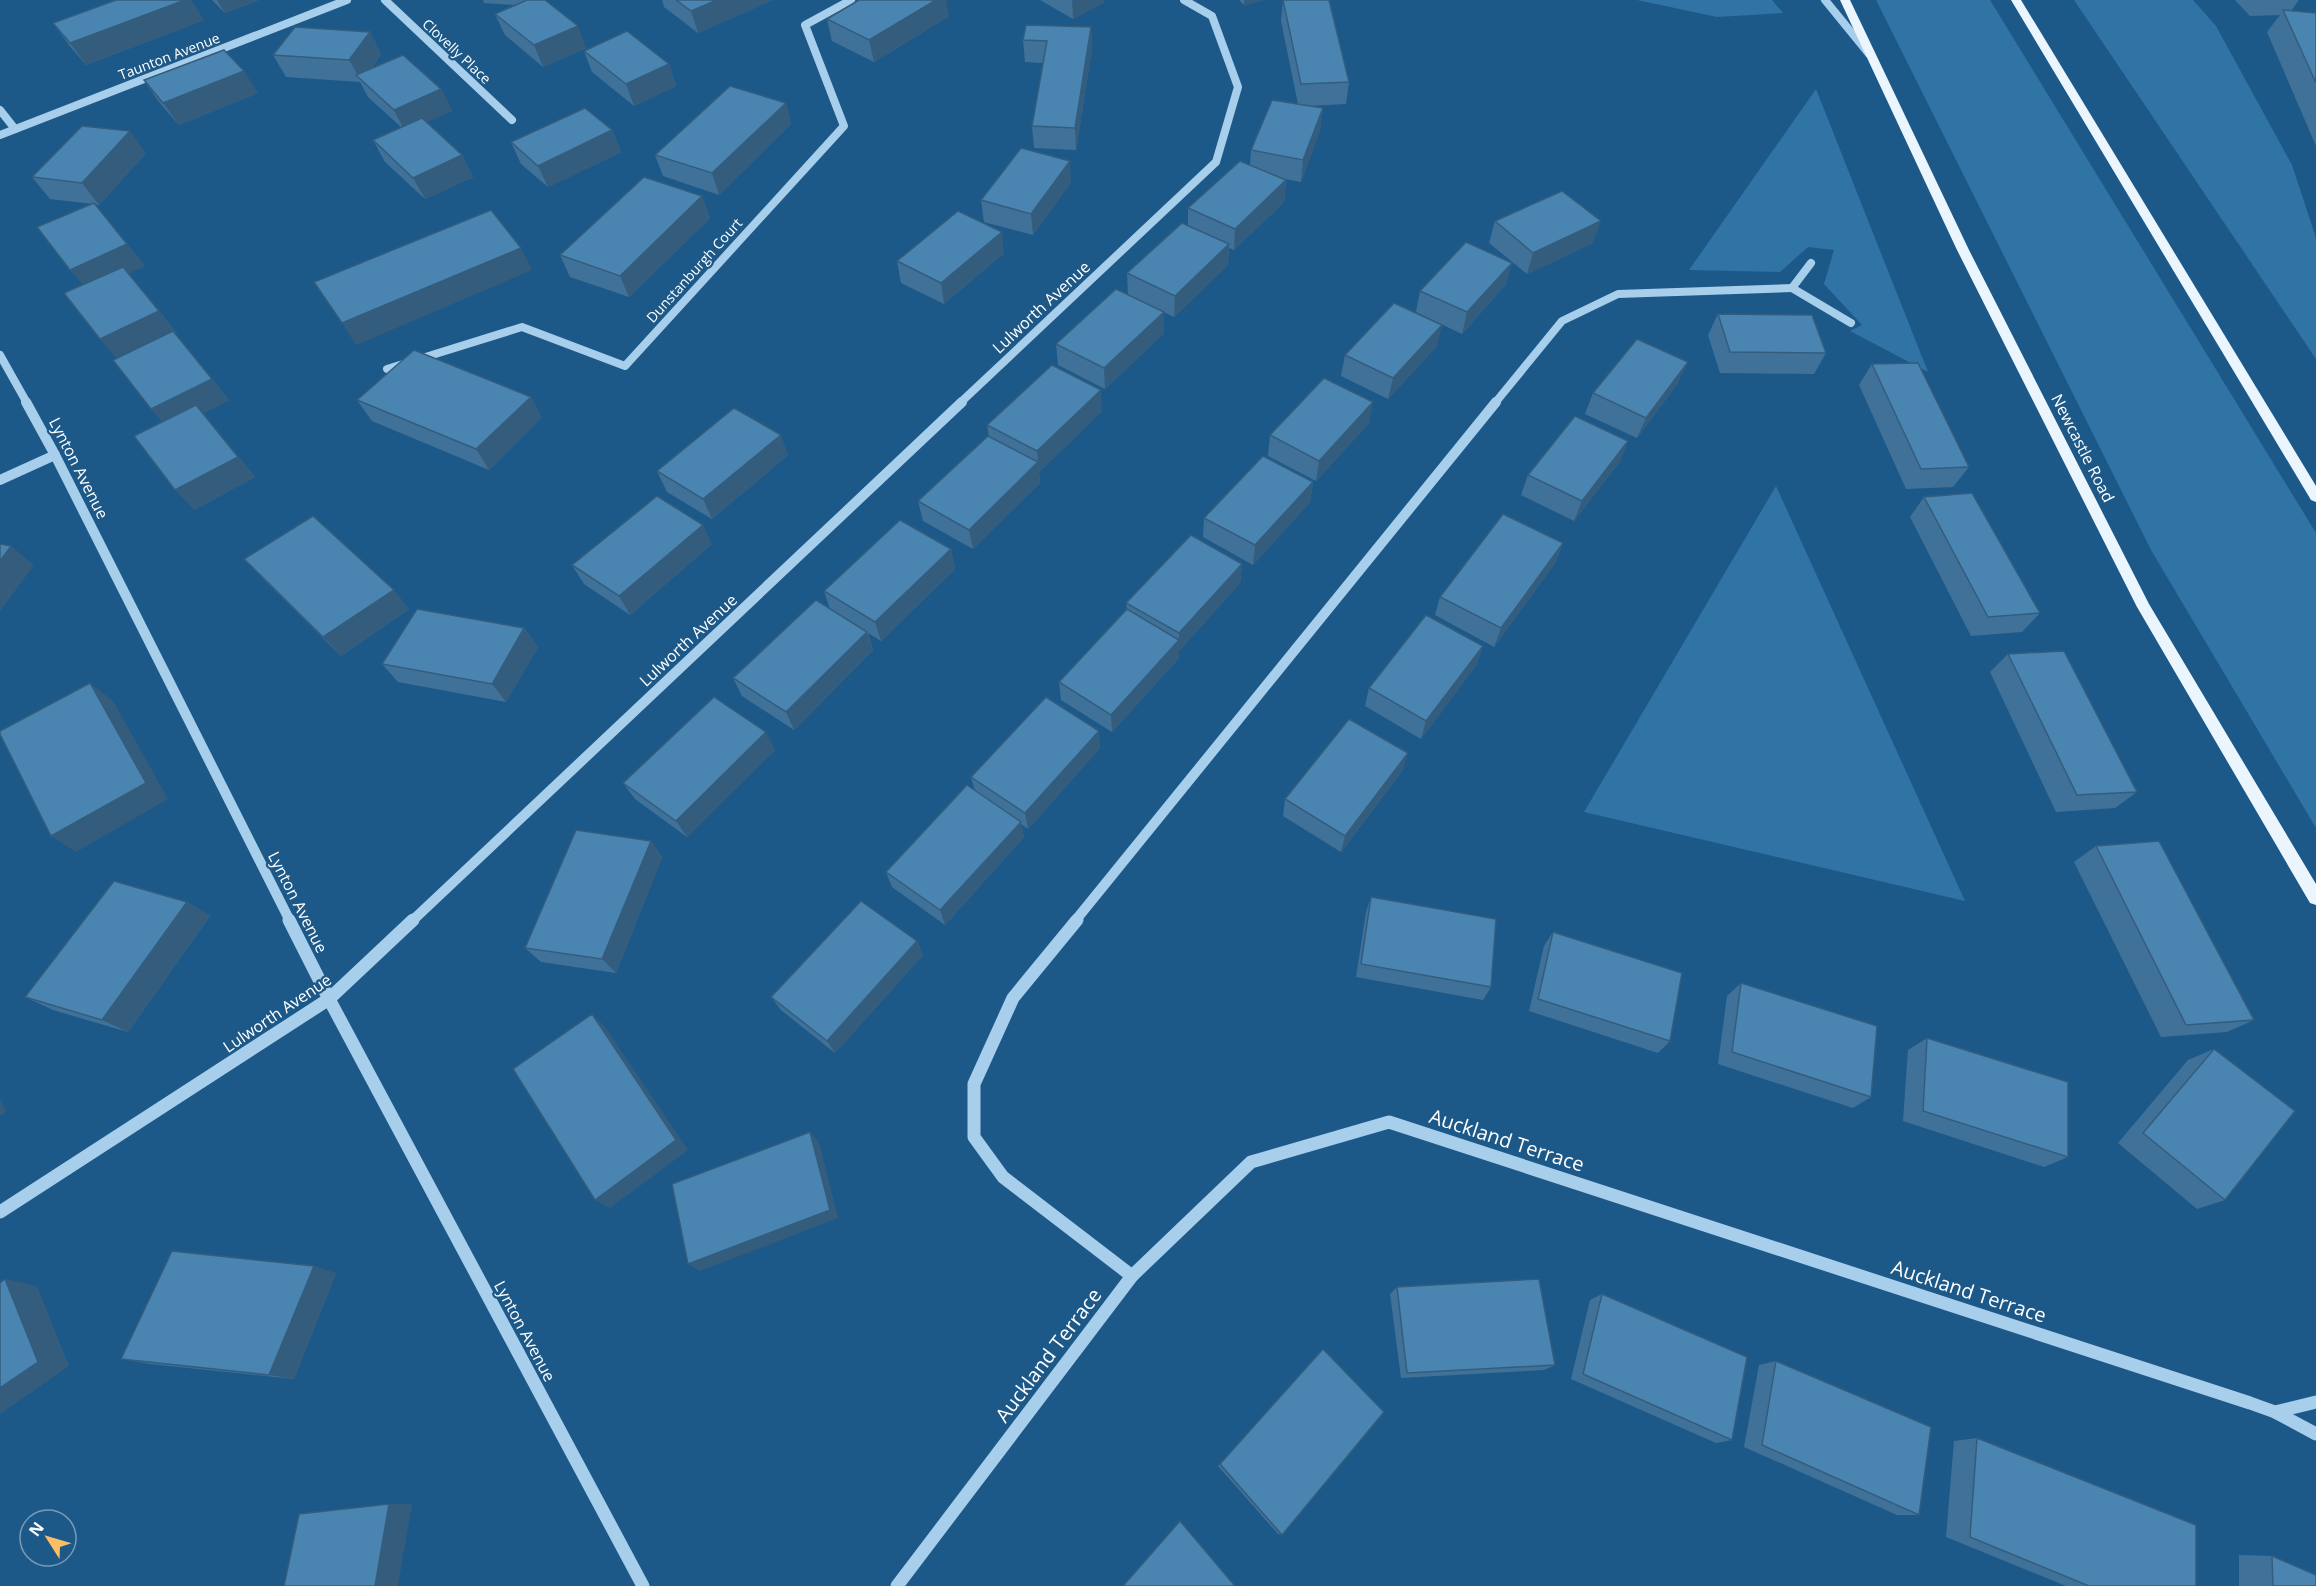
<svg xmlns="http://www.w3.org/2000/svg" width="2316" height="1586" viewBox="0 0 2316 1586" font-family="'Open Sans',sans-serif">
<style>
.green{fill:#3073a5}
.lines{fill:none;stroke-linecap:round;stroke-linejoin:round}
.minor-far2{stroke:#a7ceeb;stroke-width:8}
.minor-far1{stroke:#a7ceeb;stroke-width:10}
.minor{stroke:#a7ceeb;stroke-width:13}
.major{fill:#ebf5fe;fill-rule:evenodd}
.wall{fill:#407299}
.shaded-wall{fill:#345d7d}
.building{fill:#4a85b2;stroke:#345d7d;stroke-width:1.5}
.labels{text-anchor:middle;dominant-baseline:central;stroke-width:4.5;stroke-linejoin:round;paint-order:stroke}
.far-street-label{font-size:14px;fill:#fff;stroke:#1d5988}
.street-label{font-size:16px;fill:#fff;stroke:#1d5988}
.near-street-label{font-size:20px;fill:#fff;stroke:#1d5988}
</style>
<rect width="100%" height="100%" fill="#1d5988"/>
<g class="green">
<path d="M1637 0H1772L1783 13 1717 17Z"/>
<path d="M1876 0H1990L2316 533V828L2151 550Z"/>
<path d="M2074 0H2193L2216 26 2292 165 2316 238V359Z"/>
<path d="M1816 89 1928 372 1850 331 1862 325 1824 284 1834 250 1808 247 1780 272 1689 270Z"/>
<path d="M1776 486 1965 901 1584 812Z"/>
</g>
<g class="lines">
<g class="minor-far2">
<path d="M385 0 512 120"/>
<path d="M1825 0 1869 54"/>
<path d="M0 110 15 129"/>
<path d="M0 135 347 0"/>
<path d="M1811 263 1792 288 1851 323"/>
<path d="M0 355 27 403"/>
<path d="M387 369 522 327 625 366 844 126 805 25 851 0"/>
<path d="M960 403 1216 162 1238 87 1212 16 1184 0"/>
<path d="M1495 403 1562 321 1618 294 1792 288"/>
</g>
<g class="minor-far1">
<path d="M26 402 55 455 290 921"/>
<path d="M0 480 55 455"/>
<path d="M412 921 962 402"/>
<path d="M1075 921 1496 402"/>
</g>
<g class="minor">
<path d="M289 920 329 999 643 1586"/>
<path d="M1077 920 1013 998 974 1084V1137L1003 1177 1132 1276"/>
<path d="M0 1212 329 999 413 920"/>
<path d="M2275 1412 2316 1402"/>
<path d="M897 1586 1132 1276 1251 1162 1389 1122 2250 1403 2275 1412 2316 1434"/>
</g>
<g class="major">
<path d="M1840 0H1850L1969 250 2149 604 2316 884V905L2310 903 2137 607 1957 250Z"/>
<path d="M2011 0H2021L2316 486V502L2311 500Z"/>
</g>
</g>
<g class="wall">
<path d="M212 0H259L225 13Z"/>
<path d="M483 0H545L586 48 543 67 505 35 495 14 514 5 484 3Z"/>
<path d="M662 0H773L698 33 664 7Z"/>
<path d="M1040 0H1104V2L1073 19Z"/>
<path d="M1239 0H1264L1244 5Z"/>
<path d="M1283 0 1349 82 1346 104 1307 106 1323 108 1320 130 1301 182 1280 178 1286 180 1284 202 1234 250 1229 248 1228 265 1174 317 1164 312V333L1105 389 1058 365 1056 344 1128 295 1127 273 1188 225V208L1250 165 1251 150 1298 104 1281 21Z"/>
<path d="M2235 0H2299L2291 11 2316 13V146L2267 32 2280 15 2250 16Z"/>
<path d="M949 16 874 62 832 41 827 19Z"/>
<path d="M204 20 86 65 69 45 53 23Z"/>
<path d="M1091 27 1092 49 1076 150 1034 148 1032 126 1043 63 1025 62 1023 40Z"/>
<path d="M370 32 381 54 371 69 441 89 452 111 426 122 462 155 473 177 425 199 385 162 373 140 401 127 368 97 360 82 286 77 273 55Z"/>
<path d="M584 51 669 64 676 86 634 106 592 72Z"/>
<path d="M144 80 258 93 179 125 159 102Z"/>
<path d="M786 103 791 124 719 195 663 176 655 155Z"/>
<path d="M612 130 621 152 548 187 521 164 511 142Z"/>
<path d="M146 153 99 205 94 204 145 266 128 273 176 332 174 333 229 400 203 413 255 477 194 510 163 422 151 409 117 358 83 285 93 204 50 199 32 177Z"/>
<path d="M1071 182 1033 235 984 222 981 200Z"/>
<path d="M702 196 710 218 629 297 570 277 560 255Z"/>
<path d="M1495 221 1593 243 1527 274 1489 243Z"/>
<path d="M1004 253 944 304 901 283 897 261Z"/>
<path d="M1512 263 1506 284 1462 334 1416 312 1420 291Z"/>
<path d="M1718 314 1826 353 1814 374 1720 373 1708 335Z"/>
<path d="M1437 346 1388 399 1341 376 1345 355Z"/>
<path d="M1872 364 1969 467 1953 487 1906 489 1859 385Z"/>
<path d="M1678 383 1637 438 1585 414 1593 393Z"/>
<path d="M357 400 542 417 489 470 372 421Z"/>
<path d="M1102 411 1039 472 1040 483 973 549 923 521 918 501 989 436 987 425Z"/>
<path d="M1369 423 1316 481 1268 456 1270 435Z"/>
<path d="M1628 441 1620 461 1574 521 1521 495 1528 475Z"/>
<path d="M788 455 712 519 667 492 657 471Z"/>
<path d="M1313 482 1310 502 1253 565 1203 537 1204 518Z"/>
<path d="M1924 497 2040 613 2022 632 1971 636 1910 517Z"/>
<path d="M1563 543 1555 563 1494 647 1435 615 1440 597Z"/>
<path d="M712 544 630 615 584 584 572 565Z"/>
<path d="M951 549 955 569 881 641 868 633 873 650 794 730 742 696 733 678 830 609 824 591Z"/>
<path d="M244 559 409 609 341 656 262 578Z"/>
<path d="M1242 564 1240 583 1179 651V658L1112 732 1061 700 1059 682 1127 610 1126 603Z"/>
<path d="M524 628 538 647 506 702 398 682 382 664Z"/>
<path d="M2008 654 2137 792 2115 808 2056 812 1990 672Z"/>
<path d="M1477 664 1421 739 1365 706 1369 688Z"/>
<path d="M1100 748 1028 829 1021 824 1024 837 945 925 892 887 886 872 975 791 971 777Z"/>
<path d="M775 750 687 837 635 799 623 783Z"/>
<path d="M1403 770 1341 852 1283 816 1285 799Z"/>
<path d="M651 841 662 857 616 973 541 962 525 948Z"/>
<path d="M2096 846 2254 1020 2227 1032 2161 1037 2074 862Z"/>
<path d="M1371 897 1491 987 1483 1000 1356 977 1366 912Z"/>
<path d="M187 902 210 916 128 1032 53 1010 25 997Z"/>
<path d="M1553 932 1670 1041 1658 1053 1529 1011 1544 946Z"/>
<path d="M917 941 923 955 835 1053 781 1010 771 997Z"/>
<path d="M1741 983 1871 1097 1853 1108 1718 1064 1727 996Z"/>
<path d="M1927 1038 2068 1157 2044 1167 1903 1121 1908 1050Z"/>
<path d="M2214 1049 2225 1200 2197 1209 2118 1143 2188 1060Z"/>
<path d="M336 1273 294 1379 150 1364 121 1359Z"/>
<path d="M1397 1287 1555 1365 1544 1370 1401 1378 1390 1294Z"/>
<path d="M1602 1294 1732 1440 1716 1443 1571 1379 1590 1300Z"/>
<path d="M1323 1349 1282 1535 1278 1534 1218 1466Z"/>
<path d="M1776 1361 1919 1515H1897L1744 1447 1759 1365Z"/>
<path d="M1977 1438 2196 1586H2066L1946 1537 1954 1441Z"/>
<path d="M2239 1555 2272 1556 2316 1586H2239Z"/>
</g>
<g class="shaded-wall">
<path d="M185 0H191L204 20 86 65 70 43Z"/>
<path d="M217 0H259L225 13Z"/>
<path d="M717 0H773L698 33 691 11Z"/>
<path d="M936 0H946L949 16 874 62 869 40Z"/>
<path d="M1072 0H1104V2L1073 19Z"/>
<path d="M1244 0H1264L1244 5Z"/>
<path d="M578 26 586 48 543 67 534 45Z"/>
<path d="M1091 27 1092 49 1076 150 1075 128Z"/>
<path d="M370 32 381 54 362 81 359 77 349 60Z"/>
<path d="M669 64 676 86 634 106 626 84Z"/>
<path d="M244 71 258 93 179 125 163 103Z"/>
<path d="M441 89 452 111 405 132 394 110Z"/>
<path d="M786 103 791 124 719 195 712 173Z"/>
<path d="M1323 108 1320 130 1301 182 1303 160Z"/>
<path d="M612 130 621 152 548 187 538 166Z"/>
<path d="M130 131 146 153 99 205 82 183Z"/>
<path d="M462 155 473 177 425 199 413 178Z"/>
<path d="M1070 161 1071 182 1033 235 1031 214Z"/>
<path d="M1286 180 1284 202 1234 250 1235 229Z"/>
<path d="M702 196 710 218 629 297 620 276Z"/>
<path d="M1601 221 1593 243 1527 274 1533 253Z"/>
<path d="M1002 232 1004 253 944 304 941 283Z"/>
<path d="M127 244 145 266 128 273 176 332 174 333 229 400 203 413 255 477 194 510 175 490 170 430 151 409 118 360 100 339 89 291 70 270Z"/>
<path d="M1229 244 1228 265 1174 317 1175 296Z"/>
<path d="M521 248 532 270 356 345 342 323Z"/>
<path d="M1512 263 1506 284 1462 334 1467 312Z"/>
<path d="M1164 312V333L1105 389 1104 368Z"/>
<path d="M1442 325 1437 346 1388 399 1393 378Z"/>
<path d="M1688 362 1678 383 1637 438 1646 418Z"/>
<path d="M1101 390 1102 411 1039 472 1037 451Z"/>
<path d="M531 397 542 417 489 470 476 449Z"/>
<path d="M1373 402 1369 423 1316 481 1319 461Z"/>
<path d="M781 435 788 455 712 519 703 499Z"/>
<path d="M1628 441 1620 461 1574 521 1582 501Z"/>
<path d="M1038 462 1040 483 973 549 969 530Z"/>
<path d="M1313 482 1310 502 1253 565 1255 545Z"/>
<path d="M703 525 712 544 630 615 619 596Z"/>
<path d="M1563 543 1555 563 1494 647 1501 628Z"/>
<path d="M11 546 34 565 0 611V561Z"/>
<path d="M951 549 955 569 881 641 875 622Z"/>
<path d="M1242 564 1240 583 1179 651V658L1112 732 1111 715 1179 641V633Z"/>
<path d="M394 590 409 609 341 656 323 637Z"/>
<path d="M524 628 538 647 506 702 492 684Z"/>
<path d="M867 632 873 650 794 730 786 712Z"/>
<path d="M1483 646 1477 664 1421 739 1426 721Z"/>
<path d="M90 683 113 701 168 799 76 852 51 836Z"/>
<path d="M1099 731 1100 748 1028 829 1025 813Z"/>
<path d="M766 732 775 750 687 837 676 821Z"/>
<path d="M1408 753 1403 770 1341 852 1345 836Z"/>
<path d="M1021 822 1024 837 945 925 940 910Z"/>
<path d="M651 841 662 857 616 973 602 959Z"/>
<path d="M187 902 210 916 128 1032 102 1020Z"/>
<path d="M917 941 923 955 835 1053 827 1041Z"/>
<path d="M592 1014 605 1027 688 1150 610 1208 595 1200Z"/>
<path d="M0 1098 6 1112 0 1116Z"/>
<path d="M810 1132 819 1142 838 1218 700 1271 688 1264Z"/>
<path d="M314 1266 336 1273 294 1379 269 1375Z"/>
<path d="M5 1279 37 1286 69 1366 0 1414V1388Z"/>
<path d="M389 1504H412L398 1586H375Z"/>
</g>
<g class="building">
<path d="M116 0H185L70 43 53 23Z"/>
<path d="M527 0H545L578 26 534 45 495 14Z"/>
<path d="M676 0H717L691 11Z"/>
<path d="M859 0H936L869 40 827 19Z"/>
<path d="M1283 0H1329L1349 82 1301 84Z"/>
<path d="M2283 10 2316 13V83Z"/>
<path d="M1026 25 1091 27 1075 128 1032 126 1047 41 1023 40Z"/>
<path d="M295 27 370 32 349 60 273 55Z"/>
<path d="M627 31 669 64 626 84 584 51Z"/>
<path d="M224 50 244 71 163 103 144 80Z"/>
<path d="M403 55 441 89 394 110 356 75Z"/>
<path d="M730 86 786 103 712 173 655 155Z"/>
<path d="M1272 100 1323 108 1303 160 1251 150Z"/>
<path d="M585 108 612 130 538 166 511 142Z"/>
<path d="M422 118 462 155 413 178 373 140Z"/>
<path d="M82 126 130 131 82 183 32 177Z"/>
<path d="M1021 148 1070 161 1031 214 981 200Z"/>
<path d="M1240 161 1286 180 1235 229 1188 208Z"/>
<path d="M644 177 702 196 620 276 560 255Z"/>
<path d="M1562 191 1601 221 1533 253 1495 221Z"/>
<path d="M94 203 127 244 70 270 37 227Z"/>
<path d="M491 210 521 248 342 323 314 282Z"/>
<path d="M958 211 1002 232 941 283 897 261Z"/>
<path d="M1182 223 1229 244 1175 296 1127 273Z"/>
<path d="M1466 242 1512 263 1467 312 1420 291Z"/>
<path d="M123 267 159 311 100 339 64 293Z"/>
<path d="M1116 289 1164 312 1104 368 1056 344Z"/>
<path d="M1394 303 1442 325 1393 378 1345 355Z"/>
<path d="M1718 314 1812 315 1826 353 1730 352Z"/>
<path d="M173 331 212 379 151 409 113 360Z"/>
<path d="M1637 339 1688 362 1646 418 1593 393Z"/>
<path d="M414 350 531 397 476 449 357 400Z"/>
<path d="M1918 363 1969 467 1921 469 1872 364Z"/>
<path d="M1052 365 1101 390 1037 451 987 425Z"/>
<path d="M1324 378 1373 402 1319 461 1270 435Z"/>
<path d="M196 405 238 457 175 490 134 436Z"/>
<path d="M734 408 781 435 703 499 657 471Z"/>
<path d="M1575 416 1628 441 1582 501 1528 475Z"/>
<path d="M988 436 1038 462 969 530 918 501Z"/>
<path d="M1263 456 1313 482 1255 545 1204 518Z"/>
<path d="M1972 493 2040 613 1988 617 1924 497Z"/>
<path d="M657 496 703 525 619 596 572 565Z"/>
<path d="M1503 514 1563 543 1501 628 1440 597Z"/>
<path d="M313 516 394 590 323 637 244 559Z"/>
<path d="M900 520 951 549 875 622 824 591Z"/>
<path d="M1191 535 1242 564 1179 633 1126 603Z"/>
<path d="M0 544 11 546 0 561Z"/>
<path d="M816 600 867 632 786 712 733 678Z"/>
<path d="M417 609 524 628 492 684 382 664Z"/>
<path d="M1127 609 1179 640 1111 715 1059 682Z"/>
<path d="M1426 615 1483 646 1426 721 1369 688Z"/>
<path d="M2064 651 2137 792 2077 795 2008 654Z"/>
<path d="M90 683 146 783 51 836 0 734V731Z"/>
<path d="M714 697 766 732 676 821 623 783Z"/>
<path d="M1046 697 1099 731 1025 813 971 777Z"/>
<path d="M1349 719 1408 753 1345 836 1285 799Z"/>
<path d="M967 785 1021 822 940 910 886 872Z"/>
<path d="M576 830 651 841 602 959 525 948Z"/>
<path d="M2159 841 2254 1020 2186 1025 2096 846Z"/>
<path d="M114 881 187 902 102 1020 25 997Z"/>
<path d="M1371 897 1496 919 1491 987 1361 964Z"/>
<path d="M861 901 917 941 827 1041 771 997Z"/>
<path d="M1553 932 1682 973 1670 1041 1538 999Z"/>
<path d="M1741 983 1877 1026 1871 1097 1732 1052Z"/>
<path d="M592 1014 676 1140 595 1200 513 1069Z"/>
<path d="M1927 1038 2068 1082V1157L1923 1111Z"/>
<path d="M2214 1049 2295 1111 2225 1200 2143 1133Z"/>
<path d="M810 1132 830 1210 688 1264 672 1184Z"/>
<path d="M172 1251 314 1266 269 1375 121 1359Z"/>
<path d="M5 1279 38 1362 0 1388V1283Z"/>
<path d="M1539 1279 1555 1365 1407 1373 1397 1287Z"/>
<path d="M1602 1294 1747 1357 1732 1440 1583 1374Z"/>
<path d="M1323 1349 1384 1412 1282 1535 1220 1464Z"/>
<path d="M1776 1361 1931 1427 1919 1515 1762 1445Z"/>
<path d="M1977 1438 2196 1525V1586H2089L1970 1537Z"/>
<path d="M389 1504 375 1586H284L299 1514Z"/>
<path d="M1180 1521 1235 1586H1123Z"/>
<path d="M2272 1556 2316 1575V1586H2273Z"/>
</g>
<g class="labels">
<g class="far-street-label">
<text transform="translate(457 51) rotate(43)">Clovelly Place</text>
<text transform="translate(169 56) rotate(-21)">Taunton Avenue</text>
<text transform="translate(694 270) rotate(-48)">Dunstanburgh Court</text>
</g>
<g class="street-label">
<text transform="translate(1041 307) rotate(-43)">Lulworth Avenue</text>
<text transform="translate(2083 448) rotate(63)">Newcastle Road</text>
<text transform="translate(79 468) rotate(63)">Lynton Avenue</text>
<text transform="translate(688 640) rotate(-43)">Lulworth Avenue</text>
<text transform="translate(298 902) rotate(63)">Lynton Avenue</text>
<text transform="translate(277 1013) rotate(-34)">Lulworth Avenue</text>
<text transform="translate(525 1331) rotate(62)">Lynton Avenue</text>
</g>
<g class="near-street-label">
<text transform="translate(1507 1140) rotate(18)">Auckland Terrace</text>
<text transform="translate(1969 1291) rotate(18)">Auckland Terrace</text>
<text transform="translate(1048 1355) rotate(-53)">Auckland Terrace</text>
</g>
</g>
<g transform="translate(48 1538) rotate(307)"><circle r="28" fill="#1d5988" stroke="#779bb8" stroke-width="1.5"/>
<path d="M0-4.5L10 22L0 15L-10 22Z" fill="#fbbd65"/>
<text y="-9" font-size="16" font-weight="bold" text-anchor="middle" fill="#ffffff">N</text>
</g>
</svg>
